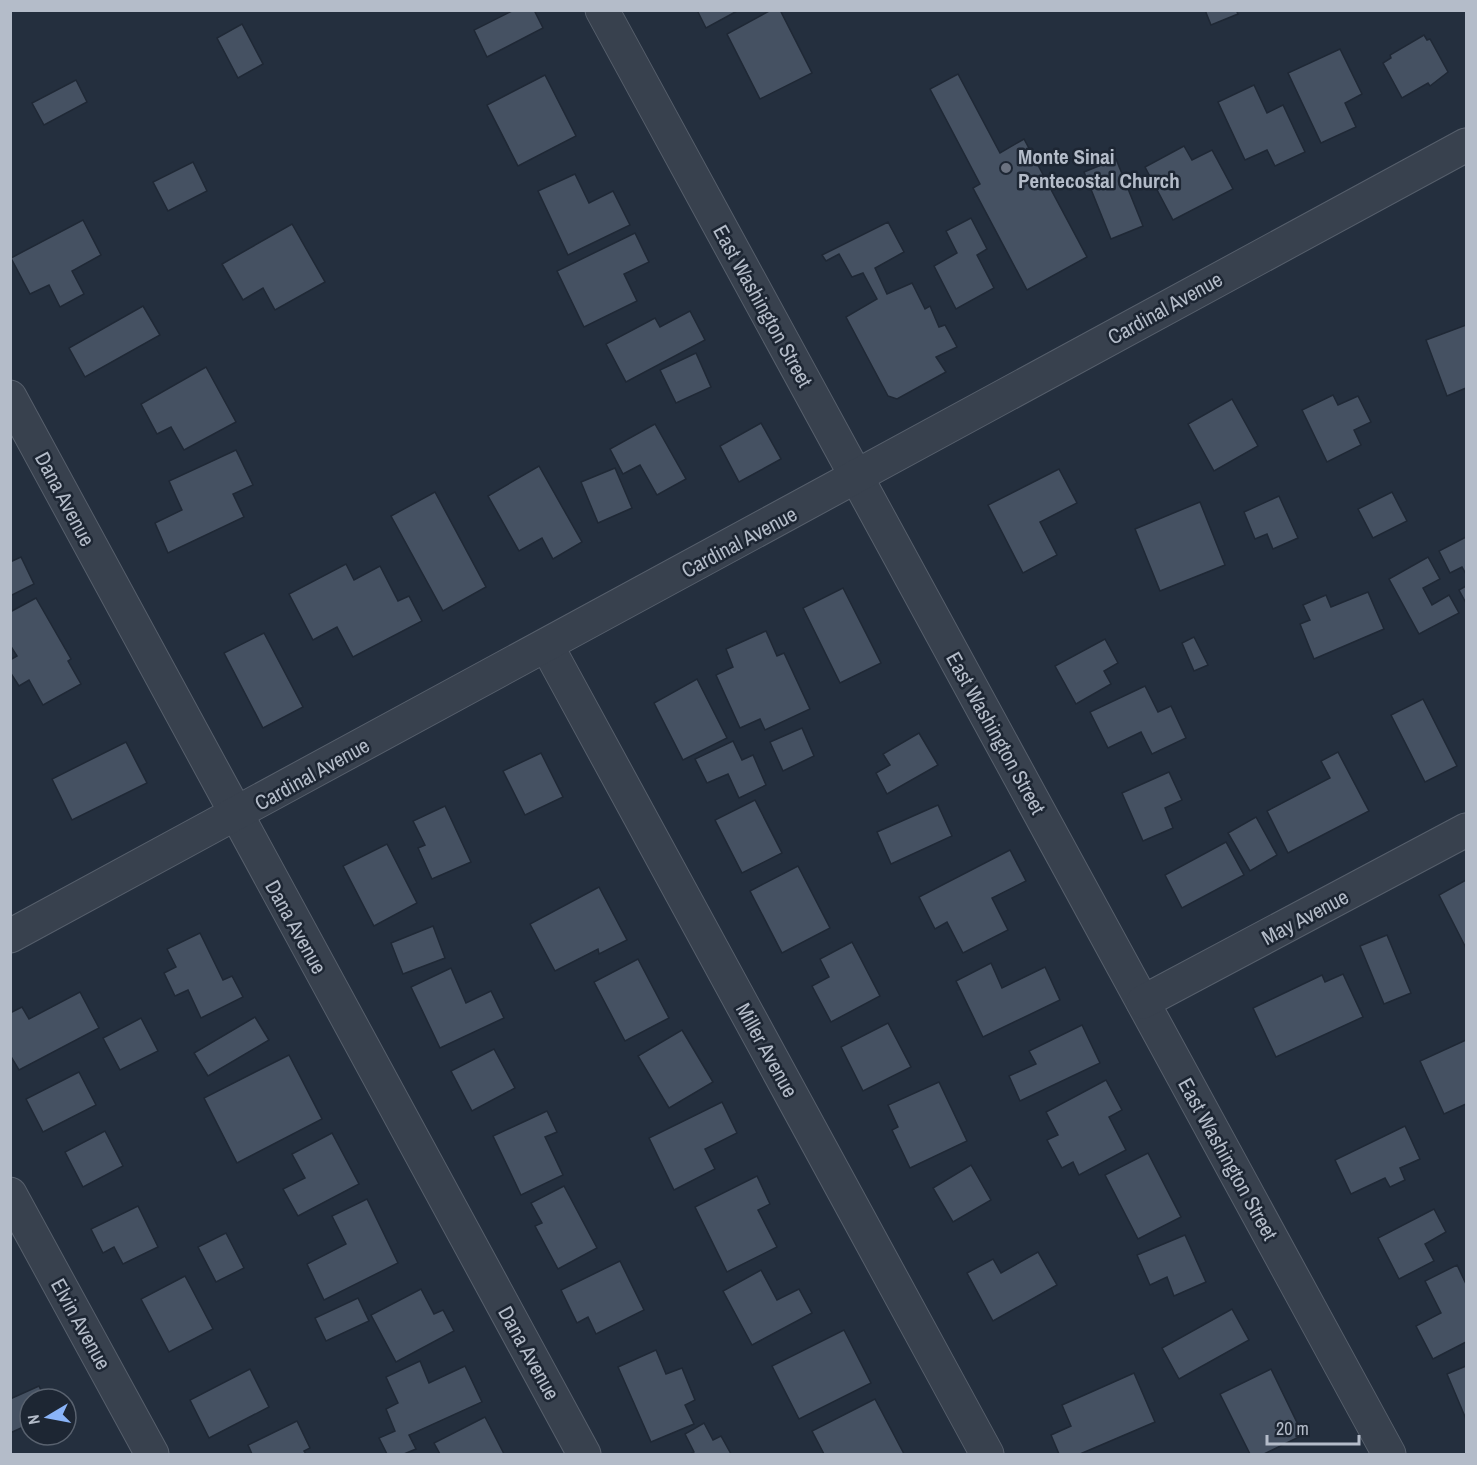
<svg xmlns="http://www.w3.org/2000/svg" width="1477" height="1465" viewBox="0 0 1477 1465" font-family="'Archivo Narrow',sans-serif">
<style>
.building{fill:#455162;stroke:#1f2835;stroke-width:1.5}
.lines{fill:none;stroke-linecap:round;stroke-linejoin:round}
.minor-casing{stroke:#565f6c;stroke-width:35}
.minor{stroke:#38414e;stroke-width:33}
.worship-dot{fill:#6b7280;stroke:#1d2633;stroke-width:2}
.labels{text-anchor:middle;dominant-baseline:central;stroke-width:5;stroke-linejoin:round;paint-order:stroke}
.poi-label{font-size:21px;font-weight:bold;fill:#b4bcc9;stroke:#1d2633;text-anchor:start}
.street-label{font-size:21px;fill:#b4bcc9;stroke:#1d2633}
</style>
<rect width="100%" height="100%" fill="#242f3e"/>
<g class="building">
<path d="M514 10H534L543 28 487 57 474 30Z"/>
<path d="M697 10H739L706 28Z"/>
<path d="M771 10H780L812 73 760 99 727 34Z"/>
<path d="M1205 10H1236L1238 14 1211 25Z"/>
<path d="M242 24 263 64 238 78 217 38Z"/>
<path d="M1424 35 1427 40 1430 39 1448 72 1430 86 1428 83 1402 98 1383 63 1391 58 1390 55Z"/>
<path d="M1340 49 1362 94 1345 103 1356 127 1321 143 1288 73Z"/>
<path d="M958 74 1000 153 1024 139 1087 257 1027 290 973 188 980 184 930 89Z"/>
<path d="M545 75 576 136 518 166 487 105Z"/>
<path d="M76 80 87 102 44 125 32 103Z"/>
<path d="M1254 85 1267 113 1283 105 1305 152 1275 166 1267 150 1245 160 1218 102Z"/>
<path d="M1184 146 1192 160 1212 150 1233 189 1173 220 1145 167Z"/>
<path d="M1116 159 1143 226 1111 239 1084 172Z"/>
<path d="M193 162 207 191 168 211 153 182Z"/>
<path d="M575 174 589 203 613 191 630 225 568 255 538 191Z"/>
<path d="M971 218 987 249 977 255 994 288 956 309 934 266 957 253 946 231Z"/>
<path d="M83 220 101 255 72 271 84 294 60 307 49 285 30 294 11 258Z"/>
<path d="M888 222 904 252 875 268 887 294 912 283 925 309 930 306 939 327 945 325 957 347 936 357 946 372 897 399 888 396 846 317 877 299 863 273 852 277 839 254 826 261 822 255Z"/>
<path d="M292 224 325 282 275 310 263 288 243 300 222 264Z"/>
<path d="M635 233 649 262 624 274 637 301 584 327 557 271Z"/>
<path d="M143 306 160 335 85 377 69 348Z"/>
<path d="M690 311 705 340 626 382 606 344 655 318 660 327Z"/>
<path d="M1466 325V388L1447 396 1426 340Z"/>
<path d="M696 353 711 387 676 403 660 370Z"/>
<path d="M206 367 236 422 184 450 171 427 157 434 141 404Z"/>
<path d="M1333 395 1338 405 1358 396 1371 422 1354 430 1361 445 1327 462 1302 410Z"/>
<path d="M1232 399 1258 446 1214 471 1188 424Z"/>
<path d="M761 423 781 459 739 482 720 446Z"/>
<path d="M655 424 686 479 657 495 640 465 623 474 610 449Z"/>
<path d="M236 450 253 485 233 494 244 517 168 553 155 523 182 510 169 481Z"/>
<path d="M539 466 582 542 553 559 542 538 519 551 488 496Z"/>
<path d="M615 468 632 508 598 523 581 482Z"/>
<path d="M1059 469 1077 503 1040 522 1057 555 1023 573 988 505Z"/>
<path d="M435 492 486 587 443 611 391 516Z"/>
<path d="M1392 492 1407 521 1373 538 1358 509Z"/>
<path d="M1279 496 1298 538 1273 549 1267 534 1255 539 1244 512Z"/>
<path d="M1200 502 1225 565 1160 591 1135 529Z"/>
<path d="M1466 537V574L1462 567 1450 573 1439 551Z"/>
<path d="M21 557 34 584 10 596V562Z"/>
<path d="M1428 557 1440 579 1423 588 1432 605 1449 595 1459 613 1419 634 1389 579Z"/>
<path d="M346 564 354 580 380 566 398 601 409 596 422 621 353 657 337 627 313 640 289 594Z"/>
<path d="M1466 586V603L1459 590Z"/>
<path d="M843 588 881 663 840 683 803 608Z"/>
<path d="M1368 592 1384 629 1314 659 1300 624 1310 620 1303 605 1326 595 1331 607Z"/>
<path d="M36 598 71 659 68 661 81 684 43 705 29 680 19 686 10 672V660L17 656 10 645V612Z"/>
<path d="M766 631 777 656 784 653 810 709 765 730 760 719 740 728 716 675 733 667 726 649Z"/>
<path d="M264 633 303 707 263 728 224 653Z"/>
<path d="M1194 637 1208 665 1194 671 1182 643Z"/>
<path d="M1105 639 1118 663 1104 671 1111 684 1076 704 1055 666Z"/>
<path d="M697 679 727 738 683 760 654 703Z"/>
<path d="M1145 686 1158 712 1171 706 1186 738 1152 754 1141 732 1108 748 1090 712Z"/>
<path d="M1423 699 1457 766 1425 782 1391 715Z"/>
<path d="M802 728 814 756 783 771 770 742Z"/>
<path d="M919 733 938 765 887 794 876 773 890 765 883 754Z"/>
<path d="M733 741 742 760 753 755 766 785 739 798 728 774 707 783 695 759Z"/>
<path d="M126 742 147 783 72 820 52 779Z"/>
<path d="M1338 752 1369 811 1288 853 1267 811 1330 778 1321 761Z"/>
<path d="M541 753 563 797 525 815 503 771Z"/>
<path d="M1169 772 1182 800 1165 808 1173 828 1143 841 1122 793Z"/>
<path d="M755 800 782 853 742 873 715 820Z"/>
<path d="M938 805 952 836 891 864 877 832Z"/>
<path d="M445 806 471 862 432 879 418 848 425 845 413 821Z"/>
<path d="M1256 817 1277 855 1250 871 1228 833Z"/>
<path d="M1226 842 1244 875 1182 908 1165 875Z"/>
<path d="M387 844 417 903 374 926 343 866Z"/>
<path d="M1010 850 1026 881 992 898 1008 930 963 953 947 922 935 929 919 897Z"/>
<path d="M798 866 830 928 782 953 750 891Z"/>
<path d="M1466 880V948L1439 895Z"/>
<path d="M599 887 627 940 599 954 598 949 555 971 530 924Z"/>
<path d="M433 926 445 958 403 974 391 943Z"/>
<path d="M200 933 223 980 232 976 243 997 201 1018 188 990 175 996 164 973 176 967 167 949Z"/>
<path d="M1387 935 1411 993 1384 1004 1360 946Z"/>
<path d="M852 942 880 996 831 1022 812 986 829 977 820 959Z"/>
<path d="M638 959 669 1018 625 1041 594 982Z"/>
<path d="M991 963 1002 988 1045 967 1060 1000 983 1037 956 981Z"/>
<path d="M451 968 466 1003 491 991 504 1018 440 1048 411 987Z"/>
<path d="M1343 974 1363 1017 1276 1057 1253 1008 1322 975 1325 982Z"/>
<path d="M80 992 99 1028 19 1070 10 1055V1013L22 1007 29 1019Z"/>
<path d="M255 1017 269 1040 208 1076 194 1053Z"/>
<path d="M141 1018 158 1051 120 1070 103 1038Z"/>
<path d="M888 1023 911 1067 863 1091 841 1047Z"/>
<path d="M1082 1025 1100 1063 1020 1101 1009 1076 1036 1064 1029 1051Z"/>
<path d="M682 1030 713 1082 669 1108 638 1056Z"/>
<path d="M1466 1040V1104L1444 1114 1420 1061Z"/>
<path d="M494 1049 515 1088 472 1111 451 1071Z"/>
<path d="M289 1055 322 1119 237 1163 204 1098Z"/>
<path d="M79 1072 96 1105 43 1132 26 1099Z"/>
<path d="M1106 1080 1122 1110 1109 1117 1126 1150 1079 1175 1073 1162 1062 1168 1047 1140 1058 1135 1046 1112Z"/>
<path d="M939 1082 967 1141 910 1168 892 1130 898 1127 888 1105Z"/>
<path d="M722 1102 737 1133 705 1149 715 1169 674 1190 649 1138Z"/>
<path d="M547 1111 557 1132 545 1137 563 1175 521 1195 493 1136Z"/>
<path d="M1405 1126 1420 1159 1400 1168 1405 1180 1390 1187 1385 1178 1351 1194 1335 1160Z"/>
<path d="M105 1131 123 1166 83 1187 65 1152Z"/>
<path d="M332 1133 359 1184 298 1216 283 1189 305 1178 292 1154Z"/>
<path d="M1148 1153 1181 1217 1138 1239 1105 1175Z"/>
<path d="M971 1165 991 1200 953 1222 933 1188Z"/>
<path d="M757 1176 770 1204 758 1210 777 1247 727 1272 695 1207Z"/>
<path d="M564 1186 597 1248 558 1269 535 1226 542 1223 531 1203Z"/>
<path d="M367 1199 398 1263 324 1300 307 1264 346 1244 332 1216Z"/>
<path d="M138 1206 158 1247 123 1264 114 1247 103 1253 91 1229Z"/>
<path d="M1434 1209 1446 1232 1425 1244 1434 1261 1399 1279 1378 1238Z"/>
<path d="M226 1233 244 1268 216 1282 198 1247Z"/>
<path d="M1185 1235 1206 1282 1174 1296 1167 1277 1150 1285 1137 1255Z"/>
<path d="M1038 1252 1057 1285 993 1321 967 1273 993 1259 1001 1273Z"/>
<path d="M620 1261 644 1310 596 1334 588 1317 577 1323 561 1290Z"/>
<path d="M1457 1265 1466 1284V1342L1433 1359 1416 1326 1441 1313 1425 1281Z"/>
<path d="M761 1270 777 1300 799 1289 812 1313 752 1345 723 1291Z"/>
<path d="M185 1276 213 1329 169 1352 141 1299Z"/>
<path d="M421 1289 434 1314 443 1310 454 1331 396 1362 371 1315Z"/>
<path d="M358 1298 369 1321 326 1341 315 1318Z"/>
<path d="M1232 1309 1249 1340 1179 1379 1162 1348Z"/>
<path d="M844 1330 871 1383 799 1419 772 1366Z"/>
<path d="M656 1350 666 1374 682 1368 695 1400 685 1405 694 1424 651 1442 618 1367Z"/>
<path d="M420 1361 429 1383 465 1366 482 1402 409 1435 416 1449 404 1454H387L379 1438 395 1431 386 1409 398 1403 386 1377Z"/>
<path d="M1466 1366V1419L1447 1374Z"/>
<path d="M250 1369 269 1407 209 1438 190 1400Z"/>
<path d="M1271 1369 1303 1435 1264 1454H1250L1220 1394Z"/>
<path d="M1134 1373 1155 1422 1080 1454H1059L1051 1435 1071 1426 1062 1405Z"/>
<path d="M39 1386 45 1399H30V1424L10 1433V1399Z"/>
<path d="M875 1399 904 1454H824L812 1431Z"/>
<path d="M485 1417 504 1454H440L434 1443Z"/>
<path d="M297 1421 310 1448 304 1451 306 1454H252L248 1445Z"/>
<path d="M704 1423 713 1440 721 1436 731 1454H690L694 1452 685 1434Z"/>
</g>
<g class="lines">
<g class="minor-casing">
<g id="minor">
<path d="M602 10 1389 1454"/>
<path d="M10 397 584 1454"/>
<path d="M547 646 987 1454"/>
<path d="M10 936 1466 145"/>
<path d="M1143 1002 1466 830"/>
<path d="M10 1194 152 1454"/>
</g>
</g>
<use href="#minor" class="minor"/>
</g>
<circle class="worship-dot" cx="1006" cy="168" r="6"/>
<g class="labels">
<g class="poi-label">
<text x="1018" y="156">Monte Sinai<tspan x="1018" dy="24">Pentecostal Church</tspan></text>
</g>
<g class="street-label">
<text transform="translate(763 306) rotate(61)">East Washington Street</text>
<text transform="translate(1165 308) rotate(-29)">Cardinal Avenue</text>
<text transform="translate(65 499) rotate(62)">Dana Avenue</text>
<text transform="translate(739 542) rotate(-28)">Cardinal Avenue</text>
<text transform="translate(996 733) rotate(61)">East Washington Street</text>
<text transform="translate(312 774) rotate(-29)">Cardinal Avenue</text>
<text transform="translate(1305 917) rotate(-28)">May Avenue</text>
<text transform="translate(296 927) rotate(61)">Dana Avenue</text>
<text transform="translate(767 1050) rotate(61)">Miller Avenue</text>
<text transform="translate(1228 1159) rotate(61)">East Washington Street</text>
<text transform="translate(81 1324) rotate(61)">Elvin Avenue</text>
<text transform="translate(529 1353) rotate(61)">Dana Avenue</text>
</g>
</g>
<rect width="1477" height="1465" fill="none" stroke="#b4bcc9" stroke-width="24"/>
<g transform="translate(48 1417) rotate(260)"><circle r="28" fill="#1d2633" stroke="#59626f" stroke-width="1.5"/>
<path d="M0-4.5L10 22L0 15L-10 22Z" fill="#8ab4f8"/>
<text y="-9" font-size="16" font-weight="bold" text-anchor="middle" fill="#b4bcc9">N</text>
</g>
<path d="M1267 1435v9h92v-9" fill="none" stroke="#b4bcc9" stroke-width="3"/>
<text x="1276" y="1435" font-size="18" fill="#b4bcc9" stroke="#1d2633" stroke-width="4.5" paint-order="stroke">20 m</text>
</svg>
